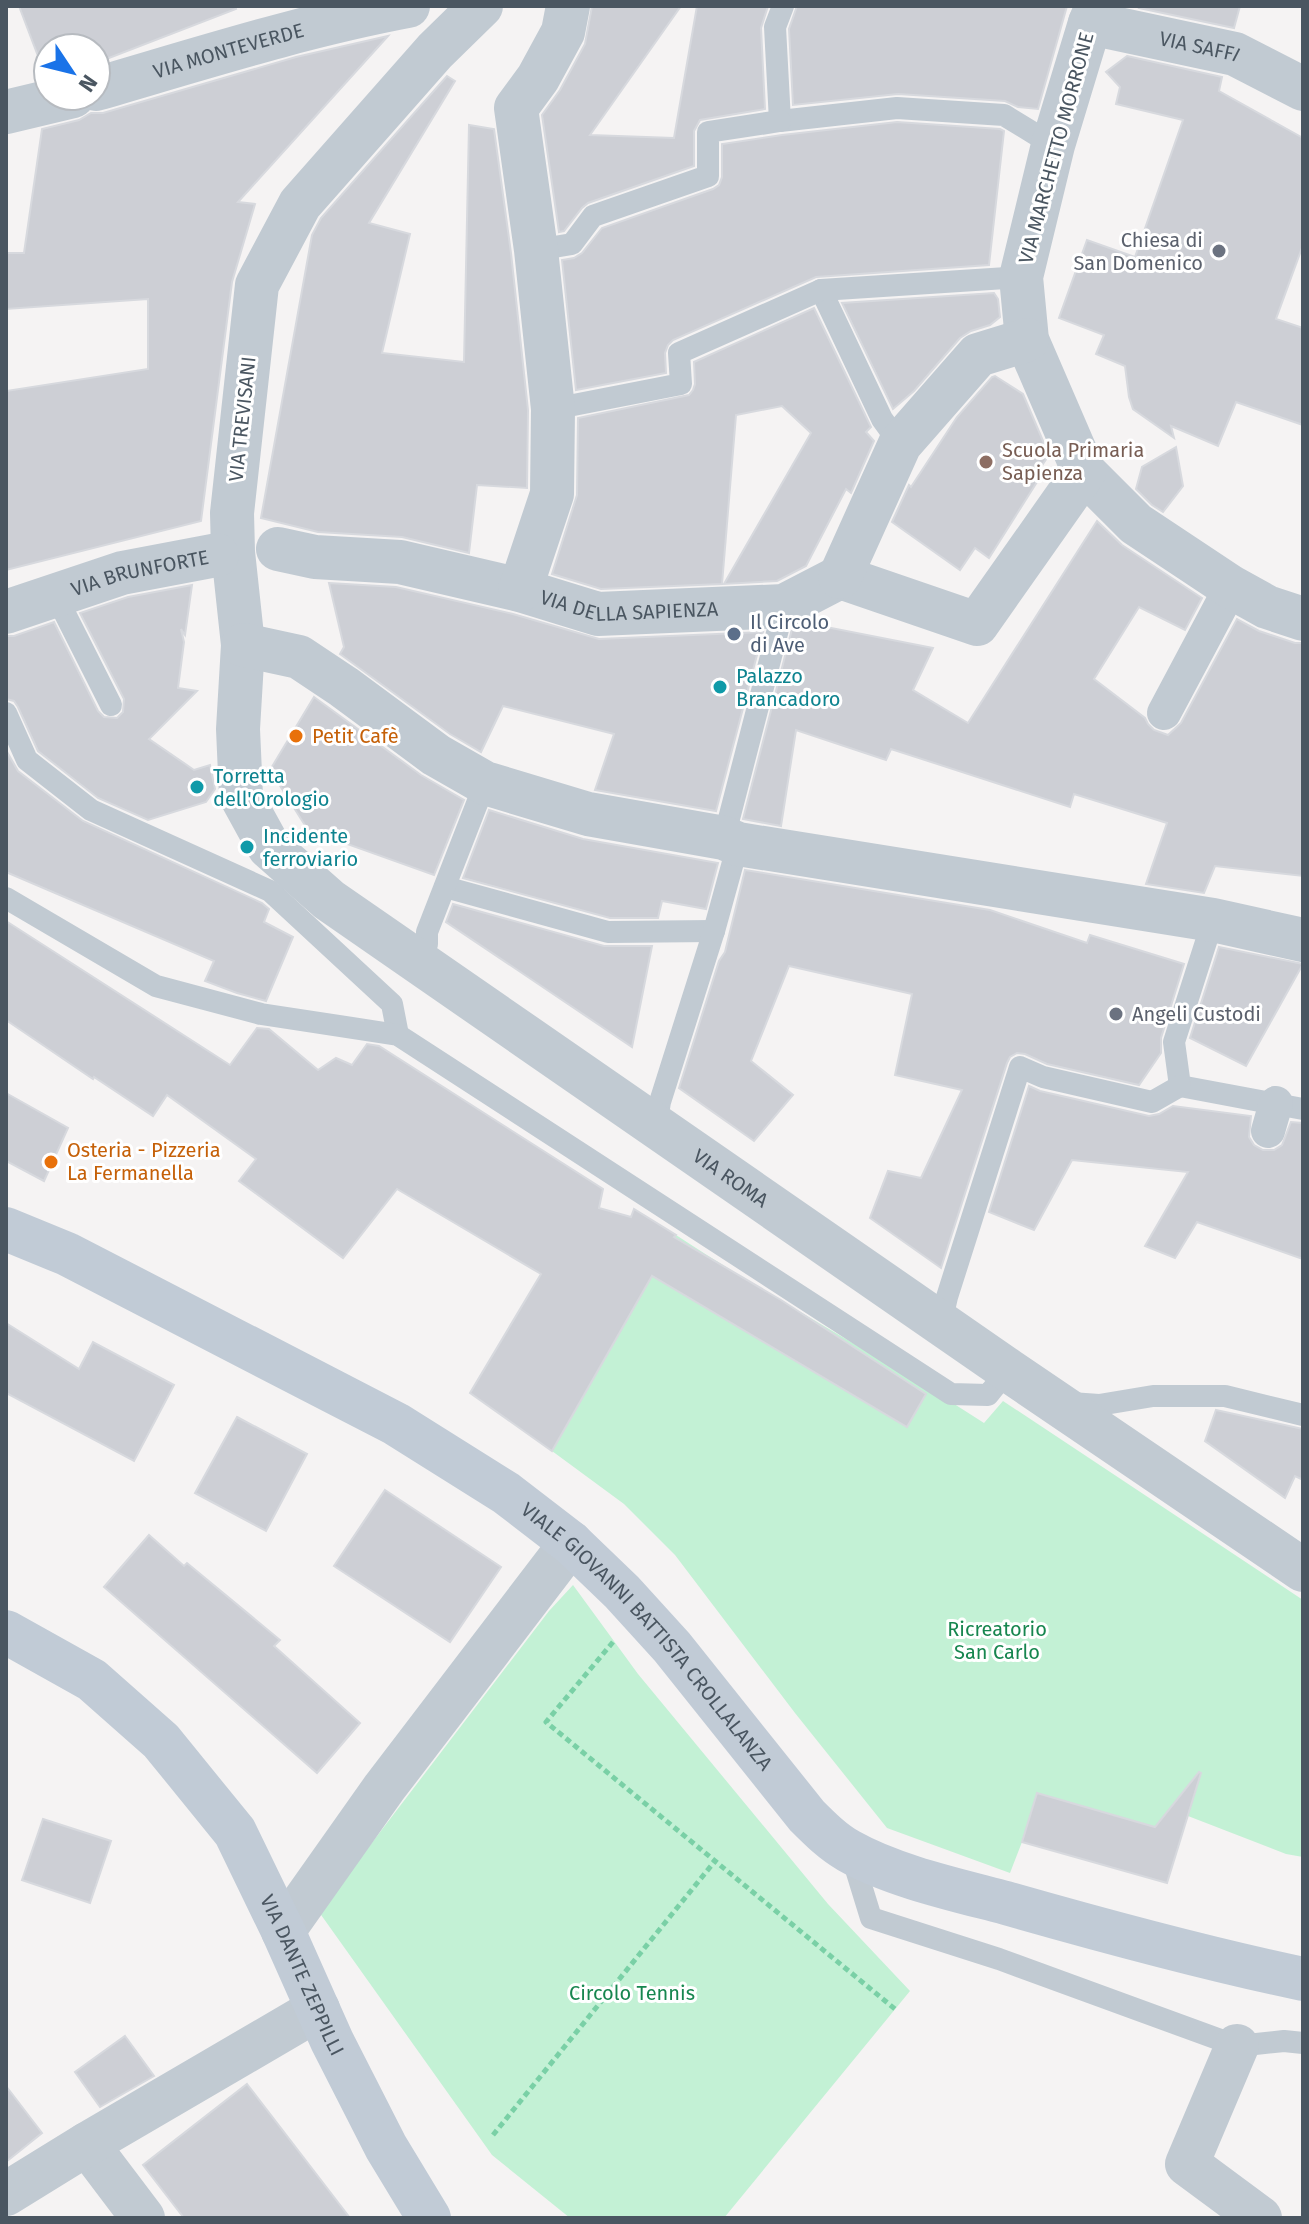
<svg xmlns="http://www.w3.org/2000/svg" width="1309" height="2224" viewBox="0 0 1309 2224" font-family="'Fira Sans',sans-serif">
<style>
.green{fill:#c3f1d5}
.building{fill:#cdcfd5;stroke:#d7d9de;stroke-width:2}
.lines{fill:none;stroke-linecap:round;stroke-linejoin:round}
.path{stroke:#7ad0a6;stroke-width:5;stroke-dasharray:6 4;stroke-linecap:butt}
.service{stroke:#c1cad2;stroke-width:22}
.pedestrian{stroke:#c1cad2;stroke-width:34}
.minor{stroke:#c1cad2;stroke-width:44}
.secondary{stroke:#c1cbd6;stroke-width:44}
.worship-dot{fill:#6b7280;stroke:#fff;stroke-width:3}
.education-dot{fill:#8d6e63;stroke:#fff;stroke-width:3}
.service-dot{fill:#5c6f8a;stroke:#fff;stroke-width:3}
.culture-dot{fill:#0f9aa8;stroke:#fff;stroke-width:3}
.food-dot{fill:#e8710a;stroke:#fff;stroke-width:3}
.labels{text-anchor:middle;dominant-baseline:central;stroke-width:6;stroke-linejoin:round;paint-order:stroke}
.street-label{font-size:20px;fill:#4a5661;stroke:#fff}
.worship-label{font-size:20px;fill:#5b616d;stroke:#fff;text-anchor:end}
.education-label{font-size:20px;fill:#785e54;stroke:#fff;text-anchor:start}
.service-label{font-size:20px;fill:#4e5e75;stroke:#fff;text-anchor:start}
.culture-label{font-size:20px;fill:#0d838f;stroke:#fff;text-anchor:start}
.food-label{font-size:20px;fill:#c56008;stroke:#fff;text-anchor:start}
.park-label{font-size:20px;fill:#17864f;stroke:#fff}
</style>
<rect width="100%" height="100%" fill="#f5f3f3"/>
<g class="green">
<path d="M676 1235C776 1301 883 1358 984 1423L1003 1401 1303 1600V1857L1286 1854 1188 1816 1167 1883 1022 1842 1010 1873 887 1828 795 1713 675 1555 624 1504 552 1451Z"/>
<path d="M573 1585 638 1674 828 1904 910 1991 724 2218H570L492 2155 319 1912 549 1611Z"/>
</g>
<g class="building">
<path d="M19 6H235L236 9 96 63V48H48V76L46 77Z"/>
<path d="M592 6H681L590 135 674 138 697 6H768L761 28 765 109 700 120 694 131V166L588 203 582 208 564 231 559 232 542 115 560 90 585 44Z"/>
<path d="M797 6H1067L1038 109 1018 107 1005 101 898 94 793 105 789 29Z"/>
<path d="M1140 6H1240L1234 28 1139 8Z"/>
<path d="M388 36 238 202 255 204 232 282 201 521 6 570V391L148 369V299L6 309V253H24L42 129 79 120 91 113H103L296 57Z"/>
<path d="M1127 56 1222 77 1219 91 1303 138V245L1276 319 1303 328V425L1236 402 1218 446 1171 426 1174 438 1133 409 1129 397 1125 366 1096 354 1104 335 1059 318 1087 240 1135 257 1183 120 1116 104 1120 87 1106 72Z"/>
<path d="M447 76 455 81 369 223 410 234 382 353 464 362 469 125 494 129 511 253 528 410 527 488 477 485 469 553 402 537 318 532 261 518 312 235 321 218Z"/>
<path d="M897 122 1000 129 1004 131 989 265 816 277 673 340 668 345 665 353 666 373 576 390 562 260 574 258 582 253 602 228 713 189 719 185 722 177V144L782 135Z"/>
<path d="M994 293 998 299 1000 317 990 325 971 331 960 338 914 391 893 409 842 303Z"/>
<path d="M814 308 871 427 866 432 874 441 851 493 846 489 806 566 777 581 724 584 811 433 782 406 736 415 722 584 601 589 552 574 577 495 578 418 689 395 693 390 695 384 694 362Z"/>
<path d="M995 376 1023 394 1049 455 1033 479 1037 482 989 558 975 548 960 570 892 522 909 485 911 487 957 417 992 377Z"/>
<path d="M1176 447 1183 486 1163 512 1152 505 1136 489 1142 467Z"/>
<path d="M1097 521 1122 545 1202 598 1185 630 1139 607 1094 679 1145 718 1148 724 1154 730 1168 735 1181 723 1237 619 1259 631 1295 643H1303V876L1215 866 1204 893 1146 884 1167 823 1074 794 1070 807 891 749 886 760 796 730 781 826 743 819 792 629 806 623 933 648 913 690 968 723Z"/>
<path d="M329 583 396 587 513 614 599 639 763 632 716 811 595 790 614 734 503 706 481 752 450 734 340 654 344 647Z"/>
<path d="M192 585 185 635 181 629 184 642 178 688 197 691 149 739 194 770 210 765 215 789 206 802 148 820 98 798 38 751 18 707 14 701 6 699V636H14L54 622 98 711 104 717 117 718 123 712 124 699 80 613 128 597Z"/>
<path d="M314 697 421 775 464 800 434 875 308 830 270 770Z"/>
<path d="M6 750 18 771 83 821 262 903 269 909 264 922 293 937 266 1001 237 993 205 981 214 961 6 872Z"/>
<path d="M489 810 583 839 718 863 706 909 662 901 658 918H610L463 878Z"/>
<path d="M745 870 990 910 1087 943 1090 935 1184 964 1161 1038V1053L1139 1085 1047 1064 1025 1054 1017 1053 1010 1057 1007 1063 941 1268 870 1218 888 1171 921 1178 962 1090 895 1075 912 994 789 966 751 1061 793 1095 754 1141 679 1088 719 961 725 952Z"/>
<path d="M453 904 604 946H652L632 1047 446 922Z"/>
<path d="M6 921 230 1065 257 1028 269 1029 318 1070 336 1058 352 1065 367 1044 379 1046 603 1189 599 1208 631 1217 634 1209 676 1235 674 1237 781 1300 926 1394 907 1427 652 1276 552 1451 470 1393 541 1274 397 1189 343 1258 239 1181 256 1159 167 1095 153 1116 94 1077 93 1079 6 1020Z"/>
<path d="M1219 947 1303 964 1246 1066 1190 1038Z"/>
<path d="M1029 1086 1040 1091 1149 1116 1159 1114 1173 1106 1251 1116 1249 1137 1254 1145 1263 1150H1274L1282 1145 1291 1122 1303 1123V1259L1197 1222 1175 1258 1145 1246 1188 1172 1072 1160 1034 1230 989 1212Z"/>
<path d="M6 1093 68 1128 44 1181 6 1161Z"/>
<path d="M6 1323 79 1369 93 1342 174 1385 134 1461 6 1393Z"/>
<path d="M1216 1410 1303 1429V1480L1295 1476 1285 1498 1205 1441Z"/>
<path d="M237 1417 307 1454 266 1531 195 1493Z"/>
<path d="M385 1490 501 1567 450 1642 334 1566Z"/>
<path d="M149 1535 184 1566 187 1563 280 1640 274 1646 360 1723 317 1773 104 1587Z"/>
<path d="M1199 1772 1201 1773 1167 1883 1022 1842 1037 1793 1155 1827Z"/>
<path d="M43 1819 111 1841 90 1903 22 1880Z"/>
<path d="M125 2036 154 2076 100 2107 75 2072Z"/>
<path d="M247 2084 350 2218H184L143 2165Z"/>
<path d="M6 2086 42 2133 6 2162Z"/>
</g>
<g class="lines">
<g class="path">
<path d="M613 1642 546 1722 895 2009"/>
<path d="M493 2135 715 1861"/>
</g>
<g class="service">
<path d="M783 6 775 27 780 121 897 108 1004 115 1053 145"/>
<path d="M536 250 572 244 593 216 708 176V132L780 121"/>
<path d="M821 290 882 419 900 444"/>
<path d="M553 409 681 384 679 353 821 290 1021 277"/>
<path d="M56 596 111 705"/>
<path d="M6 713 27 760 91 810 270 891 392 1004 398 1035"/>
<path d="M724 838 784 606"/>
<path d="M445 887 608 932 714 931"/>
<path d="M6 898 156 986 261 1014 398 1035 951 1394 988 1395 1008 1370"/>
<path d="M1213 920 1174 1042 1180 1086 1303 1109"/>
<path d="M418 961 427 944V932L485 783"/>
<path d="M656 1126 660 1102 714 931 738 844"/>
<path d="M941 1323 947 1297 1020 1067 1043 1077 1152 1102 1180 1086"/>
<path d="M1071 1403 1099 1405 1153 1396H1225L1303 1415"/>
<path d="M851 1853 871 1918 999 1959 1237 2046 1284 2041 1303 2043"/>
</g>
<g class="pedestrian">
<path d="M1164 713 1231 587"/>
<path d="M1268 1131 1276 1103"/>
</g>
<g class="minor">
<path id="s1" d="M481 6 435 51 300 204 257 285 232 513 233 552 243 645 238 729 241 796 269 847 329 900 1008 1370 1303 1570"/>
<path d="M1097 6 1090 23 1053 145 1021 277 1027 340 1084 472 1136 524 1231 587 1267 607 1303 619"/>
<path id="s2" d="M1090 23 1235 54 1303 89"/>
<path id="s3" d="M96 89C199 59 302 26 408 6"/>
<path d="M6 112 73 96"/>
<path id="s4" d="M278 549 315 557 400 562 520 590 598 614 784 606 840 577 977 624 1084 472"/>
<path d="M840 577 900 444 978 355 1027 340"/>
<path d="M520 590 552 494 553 409 536 250 516 108 538 78 563 32 568 6"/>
<path id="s5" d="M6 612 122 573 217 555"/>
<path d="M243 645 299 657 344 687 436 755 485 783 588 814 724 838 738 844 1213 920 1303 940"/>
<path d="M283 1931 384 1788 571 1543"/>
<path d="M1237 2046 1187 2164 1260 2218"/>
<path d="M87 2144 143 2218"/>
<path d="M6 2194 87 2144 318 2009"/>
</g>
<g class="secondary">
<path id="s6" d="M6 1229 67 1254 396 1424 506 1493 571 1543 622 1592 672 1647 807 1816C820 1829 833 1842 849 1851 893 1876 957 1890 1006 1903 1104 1931 1203 1958 1303 1979"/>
<path id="s7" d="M6 1632 92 1680 161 1741 235 1832 283 1931 332 2041 386 2147 429 2218"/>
</g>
</g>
<g class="worship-dot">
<circle cx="1219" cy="251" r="8"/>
<circle cx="1116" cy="1014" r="8"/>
</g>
<circle class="education-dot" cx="986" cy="462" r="8"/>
<circle class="service-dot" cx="734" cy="634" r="8"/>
<g class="culture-dot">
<circle cx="720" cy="687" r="8"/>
<circle cx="197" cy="787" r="8"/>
<circle cx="247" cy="847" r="8"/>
</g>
<g class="food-dot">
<circle cx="296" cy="736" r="8"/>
<circle cx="51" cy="1162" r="8"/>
</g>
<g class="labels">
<g class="street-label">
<text stroke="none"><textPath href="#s2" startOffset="112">VIA SAFFI</textPath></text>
<text stroke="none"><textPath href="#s3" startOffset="138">VIA MONTEVERDE</textPath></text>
<text transform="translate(1056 148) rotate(-75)">VIA MARCHETTO MORRONE</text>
<text transform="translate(242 419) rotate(-84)">VIA TREVISANI</text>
<text stroke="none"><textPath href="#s5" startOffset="140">VIA BRUNFORTE</textPath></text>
<text stroke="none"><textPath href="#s4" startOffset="358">VIA DELLA SAPIENZA</textPath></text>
<text stroke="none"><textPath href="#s1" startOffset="1500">VIA ROMA</textPath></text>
<text stroke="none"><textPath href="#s6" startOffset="768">VIALE GIOVANNI BATTISTA CROLLALANZA</textPath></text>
<text stroke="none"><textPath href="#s7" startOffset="466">VIA DANTE ZEPPILLI</textPath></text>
</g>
<g class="worship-label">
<text x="1203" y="240">Chiesa di<tspan x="1203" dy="23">San Domenico</tspan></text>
<text x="1132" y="1014" text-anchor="start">Angeli Custodi</text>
</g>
<g class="education-label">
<text x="1002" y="450">Scuola Primaria<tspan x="1002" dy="23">Sapienza</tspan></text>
</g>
<g class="service-label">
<text x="750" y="622">Il Circolo<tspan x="750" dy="23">di Ave</tspan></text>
</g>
<g class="culture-label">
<text x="736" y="676">Palazzo<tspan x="736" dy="23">Brancadoro</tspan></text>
<text x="213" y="776">Torretta<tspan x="213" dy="23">dell'Orologio</tspan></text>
<text x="263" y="836">Incidente<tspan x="263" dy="23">ferroviario</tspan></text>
</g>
<g class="food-label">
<text x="312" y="736">Petit Cafè</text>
<text x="67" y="1150">Osteria - Pizzeria<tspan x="67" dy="23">La Fermanella</tspan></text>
</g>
<g class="park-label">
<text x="997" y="1629">Ricreatorio<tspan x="997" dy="23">San Carlo</tspan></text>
<text x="632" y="1993">Circolo Tennis</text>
</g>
</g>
<rect width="1309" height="2224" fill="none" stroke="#4a5661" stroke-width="16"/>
<g transform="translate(72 72) rotate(125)"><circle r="38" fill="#ffffff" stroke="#b7bbc0" stroke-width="2"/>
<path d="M0-6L14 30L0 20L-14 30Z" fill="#1a73e8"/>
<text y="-12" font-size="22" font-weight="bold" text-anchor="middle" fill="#4a5661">N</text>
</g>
</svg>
